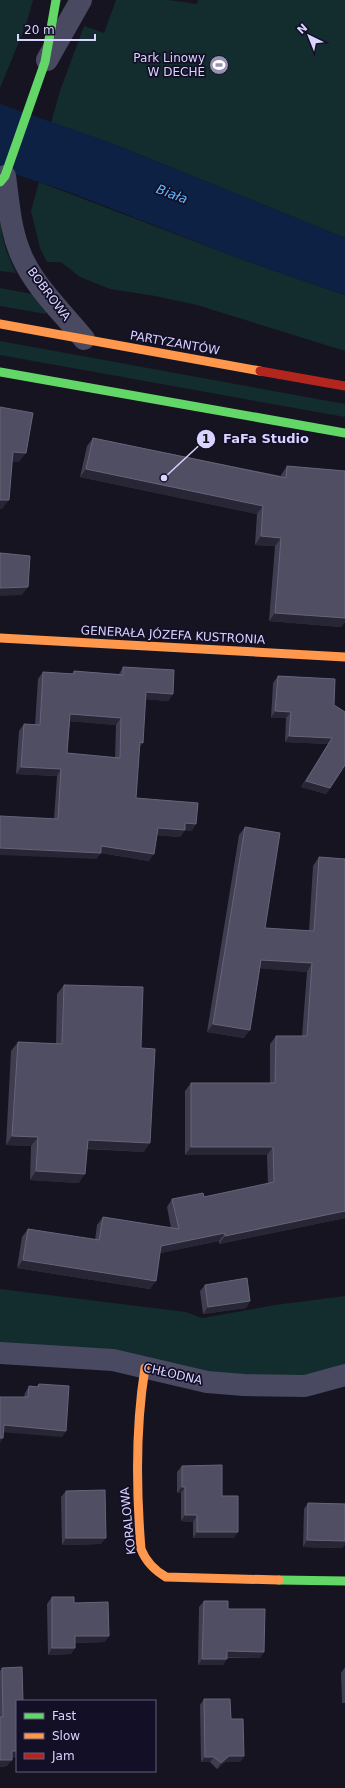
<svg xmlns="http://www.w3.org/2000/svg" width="345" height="1788" viewBox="0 0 345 1788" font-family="'DejaVu Sans',sans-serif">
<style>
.green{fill:#132c2d}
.water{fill:#0d2144}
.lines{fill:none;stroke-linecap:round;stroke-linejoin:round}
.street{stroke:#4a4962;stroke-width:22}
.fast{stroke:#63d668;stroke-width:9}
.slow{stroke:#ff974d;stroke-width:9}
.jam{stroke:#b3261e;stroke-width:9}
.wall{fill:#403d50;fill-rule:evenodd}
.shaded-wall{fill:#282635}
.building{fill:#504e63;stroke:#66637b;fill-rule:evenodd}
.labels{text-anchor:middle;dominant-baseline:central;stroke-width:3.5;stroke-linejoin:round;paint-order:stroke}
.poi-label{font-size:12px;fill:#d9d4ff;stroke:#130f26;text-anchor:end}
.street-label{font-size:12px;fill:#d9d4ff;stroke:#130f26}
.water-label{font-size:13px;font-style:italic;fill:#62b6ff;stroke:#130f26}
.leader{fill:none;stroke:#d9d4ff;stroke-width:1.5}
.callout-dot{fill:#d9d4ff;stroke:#130f26;stroke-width:1.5}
.mark-label{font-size:12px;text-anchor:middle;font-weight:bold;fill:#111}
.callout-label{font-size:13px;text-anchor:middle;font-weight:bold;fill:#d9d4ff;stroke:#130f26;stroke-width:3.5;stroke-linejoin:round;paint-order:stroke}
</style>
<rect width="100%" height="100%" fill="#161421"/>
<g class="green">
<path d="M0 0H33L26 25 0 88Z"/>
<path d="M116 0H169L197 4 198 0H345V238L111 143 51 123 60 91 84 26 104 33Z"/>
<path d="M39 182 249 262 345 295V351L197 305 155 296 110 289 80 277 61 262H47L40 248 31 211Z"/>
<path d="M0 214C1 238 6 252 16 273L0 271Z"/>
<path d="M0 288 32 294 46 309V314L0 306Z"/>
<path d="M0 341 345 404V417L0 355Z"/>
<path d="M0 1289 186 1312 202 1318 275 1305 345 1296V1365L306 1378 219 1377 0 1344Z"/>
</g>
<path class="water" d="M0 104 111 143 345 238V295L249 262 69 192 0 169Z"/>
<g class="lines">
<g class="street">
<path d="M47 60 81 0"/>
<path d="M5 176C9 204 10 231 22 257 35 287 63 313 84 339"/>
<path d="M0 1353 113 1360 207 1382 244 1385 305 1386 345 1375"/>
</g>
<g class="fast">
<path d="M0 182 5 176 45 62 56 0"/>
<path d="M0 372 345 433"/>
<path d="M279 1580 345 1581"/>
</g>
<g class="slow">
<path d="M0 324 260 371"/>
<path d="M0 638 345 657"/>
<path d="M145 1368C135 1429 136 1488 141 1549 146 1562 154 1570 166 1577L279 1580"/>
</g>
<path class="jam" d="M260 371 345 386"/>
</g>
<g class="wall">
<path d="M93 438 281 476V475L287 466 345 471V622L341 627 269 621 275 546 255 545 257 514 80 477 87 446Z"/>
<path d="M123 667 173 694 168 701 145 699 139 748 136 798 192 831 185 830 180 837 157 835 149 861 101 853 96 859 54 819 57 776 16 774 19 731 24 724 35 725 38 679 43 672 72 674 74 671 119 674ZM70 721 116 725 115 758 67 753Z"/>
<path d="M278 676 335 679 330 788 326 794 301 787 328 744 285 742 286 718H271L273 683Z"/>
<path d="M245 827 265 928 309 931 313 866 319 857 345 859V1218L219 1244V1241L160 1253 150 1289 17 1268 22 1237 28 1229 95 1240 97 1225 103 1217 171 1228 167 1207 172 1199 204 1197 268 1184 267 1155H185V1091L191 1083H270V1044L276 1036H302L307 972 260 968 244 1038 207 1032 239 835Z"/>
<path d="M64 985 141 1048 144 1152 87 1149 79 1183 30 1180 31 1146 6 1145 11 1051 18 1042 56 1044 57 994Z"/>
<path d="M205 1285 250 1301 246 1308 203 1314 200 1291Z"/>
<path d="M39 1384 62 1437 0 1397H24L25 1393 29 1386 36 1387Z"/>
<path d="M182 1466 222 1496 234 1538H193V1522L181 1521V1493H177V1472Z"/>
<path d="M66 1491 101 1544 62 1545 61 1497Z"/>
<path d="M308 1503 345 1504V1544L342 1548 303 1547 304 1509Z"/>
<path d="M52 1597 74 1603 109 1636 104 1642 75 1643 71 1654 48 1655 47 1604Z"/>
<path d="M204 1601 228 1609 260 1658H227L223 1665H198L199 1607Z"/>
<path d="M345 1667V1703H342L341 1673Z"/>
<path d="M2 1668 12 1757 7 1766 0 1767V1671Z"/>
<path d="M204 1699 231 1719 244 1756 240 1762H225L217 1769 210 1762H201L200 1705Z"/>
</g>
<g class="shaded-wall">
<path d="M13 452 26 453 19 462 7 461Z"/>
<path d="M86 469 263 506 257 514 80 477Z"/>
<path d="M0 500H9L2 509H0Z"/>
<path d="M261 536 281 538 275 546 255 545Z"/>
<path d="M28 587 22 595 0 596V588Z"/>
<path d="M275 613 345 618V622L341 627 269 621Z"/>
<path d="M146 692 173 694 168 701 141 699Z"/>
<path d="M275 711 291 712 286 718H271Z"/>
<path d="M70 714 121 718 116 725 65 721Z"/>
<path d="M289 736 332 738 328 744 285 742Z"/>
<path d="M140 742 143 743 139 749Z"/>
<path d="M21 767 61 769 57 776 16 774Z"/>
<path d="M306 781 330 788 326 794 301 787Z"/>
<path d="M185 823 196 824 192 831 185 830 180 837 154 835 158 828Z"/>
<path d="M101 846 154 854 149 861 101 853 96 859 0 855V848Z"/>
<path d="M261 960 312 963 307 972 255 968Z"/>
<path d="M213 1024 250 1030 244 1038 207 1032Z"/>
<path d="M12 1136 38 1137 31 1146 6 1145Z"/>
<path d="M88 1140 150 1143 144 1152 81 1148Z"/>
<path d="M191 1147H273L267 1155H185Z"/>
<path d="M36 1171 85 1174 79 1183 30 1180Z"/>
<path d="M345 1211V1218L219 1244 225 1236Z"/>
<path d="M225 1233 219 1241 156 1254 161 1246Z"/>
<path d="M23 1260 156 1281 150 1289 17 1268Z"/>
<path d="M250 1301 246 1308 203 1314 208 1307Z"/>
<path d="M4 1425 66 1431 62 1437 0 1432Z"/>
<path d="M0 1438H3L0 1443Z"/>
<path d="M182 1487H185L181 1493H177Z"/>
<path d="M185 1515H197L193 1522 181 1521Z"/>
<path d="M197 1532H238L234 1538H193Z"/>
<path d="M66 1538H106L101 1544 62 1545Z"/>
<path d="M307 1540 345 1541V1544L342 1548 303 1547Z"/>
<path d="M75 1636H109L104 1642 71 1643Z"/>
<path d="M52 1648H75L71 1654 48 1655Z"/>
<path d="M227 1651 264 1652 260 1658 223 1657Z"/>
<path d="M202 1659H227L223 1665H198Z"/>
<path d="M12 1751H17V1758L7 1757Z"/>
<path d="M229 1756H244L240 1762H225L217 1769 221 1763Z"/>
<path d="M205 1757H214L210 1762H201Z"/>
<path d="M0 1760H12L7 1766 0 1767Z"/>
</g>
<g class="building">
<path d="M0 407 33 413 26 453 13 452 9 500H0Z"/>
<path d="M93 438 286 478 287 466 345 471V618L275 613 281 538 261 536 263 506 86 469Z"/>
<path d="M0 553 30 556 28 587 0 588Z"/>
<path d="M123 667 174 670 173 694 146 692 143 743 140 742 136 798 198 803 196 824 185 823V830L158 828 154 854 101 846V853L0 848V816L58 819 61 769 21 767 24 724 40 725 43 672 74 674V671L123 675ZM70 714 121 718 120 758 67 753Z"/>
<path d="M278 676 335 679 334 705 345 712V765L330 788 306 781 332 738 289 736 291 712 275 711Z"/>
<path d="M245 827 280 833 265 928 314 931 319 857 345 859V1211L225 1236V1233L161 1246 156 1281 23 1260 28 1229 99 1240 103 1217 179 1229 172 1199 203 1193 204 1197 274 1182 273 1147H191V1083H275L276 1036H307L312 963 261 960 250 1030 213 1024Z"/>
<path d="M64 985 143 987 141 1048 155 1049 150 1143 88 1140 85 1174 36 1171 38 1137 12 1136 18 1042 62 1044Z"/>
<path d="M247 1278 250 1301 208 1307 205 1285Z"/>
<path d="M39 1384 69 1386 66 1431 4 1425 3 1438H0V1397H28L29 1386 38 1387Z"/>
<path d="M222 1465V1496H238V1532H197V1515H185V1487H182V1466Z"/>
<path d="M105 1490 106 1538H66V1491Z"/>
<path d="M308 1503 345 1504V1541L307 1540Z"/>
<path d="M52 1597H74V1603L108 1602 109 1636H75V1648H52Z"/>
<path d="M204 1601H228V1609H265L264 1652 227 1651V1659H202Z"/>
<path d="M22 1667 23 1701H17V1751H12V1760H0V1717H3L2 1668Z"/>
<path d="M204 1699H230L231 1719H243L244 1756H229L221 1763 214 1757H205Z"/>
</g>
<defs>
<g id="stadium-disc" transform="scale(1)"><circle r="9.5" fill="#9591b1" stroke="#130f26"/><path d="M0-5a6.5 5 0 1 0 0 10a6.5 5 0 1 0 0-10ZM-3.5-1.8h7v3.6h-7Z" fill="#fff"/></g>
</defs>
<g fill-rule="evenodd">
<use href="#stadium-disc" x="219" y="65"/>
</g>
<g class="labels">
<g class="poi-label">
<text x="205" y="58">Park Linowy<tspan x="205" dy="14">W DECHE</tspan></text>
</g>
<g class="street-label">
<text transform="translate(49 294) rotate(53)">BOBROWA</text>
<text transform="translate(175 343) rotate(10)">PARTYZANTÓW</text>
<text transform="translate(173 635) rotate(3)">GENERAŁA JÓZEFA KUSTRONIA</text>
<text transform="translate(173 1374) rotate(13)">CHŁODNA</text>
<text transform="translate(128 1521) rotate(-96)">KORALOWA</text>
</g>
<g class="water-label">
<text transform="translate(172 194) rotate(21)">Biała</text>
</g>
</g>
<path class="leader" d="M164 478L206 439"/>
<g class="callout-dot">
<circle cx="164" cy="478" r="4"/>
<circle cx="206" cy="439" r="10"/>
</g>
<g class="mark-label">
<text x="206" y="443">1</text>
</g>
<g class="callout-label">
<text x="266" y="443">FaFa Studio</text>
</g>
<rect x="16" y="1700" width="140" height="72" fill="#130f26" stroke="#625e7d"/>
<rect x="24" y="1713" width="20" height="6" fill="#63d668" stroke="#625e7d"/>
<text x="52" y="1720" font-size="12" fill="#d9d4ff">Fast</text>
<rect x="24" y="1733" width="20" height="6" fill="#ff974d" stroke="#625e7d"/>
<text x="52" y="1740" font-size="12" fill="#d9d4ff">Slow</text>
<rect x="24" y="1753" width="20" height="6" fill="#b3261e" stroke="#625e7d"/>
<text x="52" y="1760" font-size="12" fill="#d9d4ff">Jam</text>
<g transform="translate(309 36) rotate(317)" stroke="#130f26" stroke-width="3" paint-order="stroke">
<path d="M0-3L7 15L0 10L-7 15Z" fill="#d9d4ff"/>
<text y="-6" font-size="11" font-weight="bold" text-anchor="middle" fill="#d9d4ff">N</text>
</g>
<path d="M18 34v6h77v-6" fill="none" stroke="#d9d4ff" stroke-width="2"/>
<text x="24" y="34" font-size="12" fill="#d9d4ff" stroke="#130f26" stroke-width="3" paint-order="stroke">20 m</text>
</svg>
